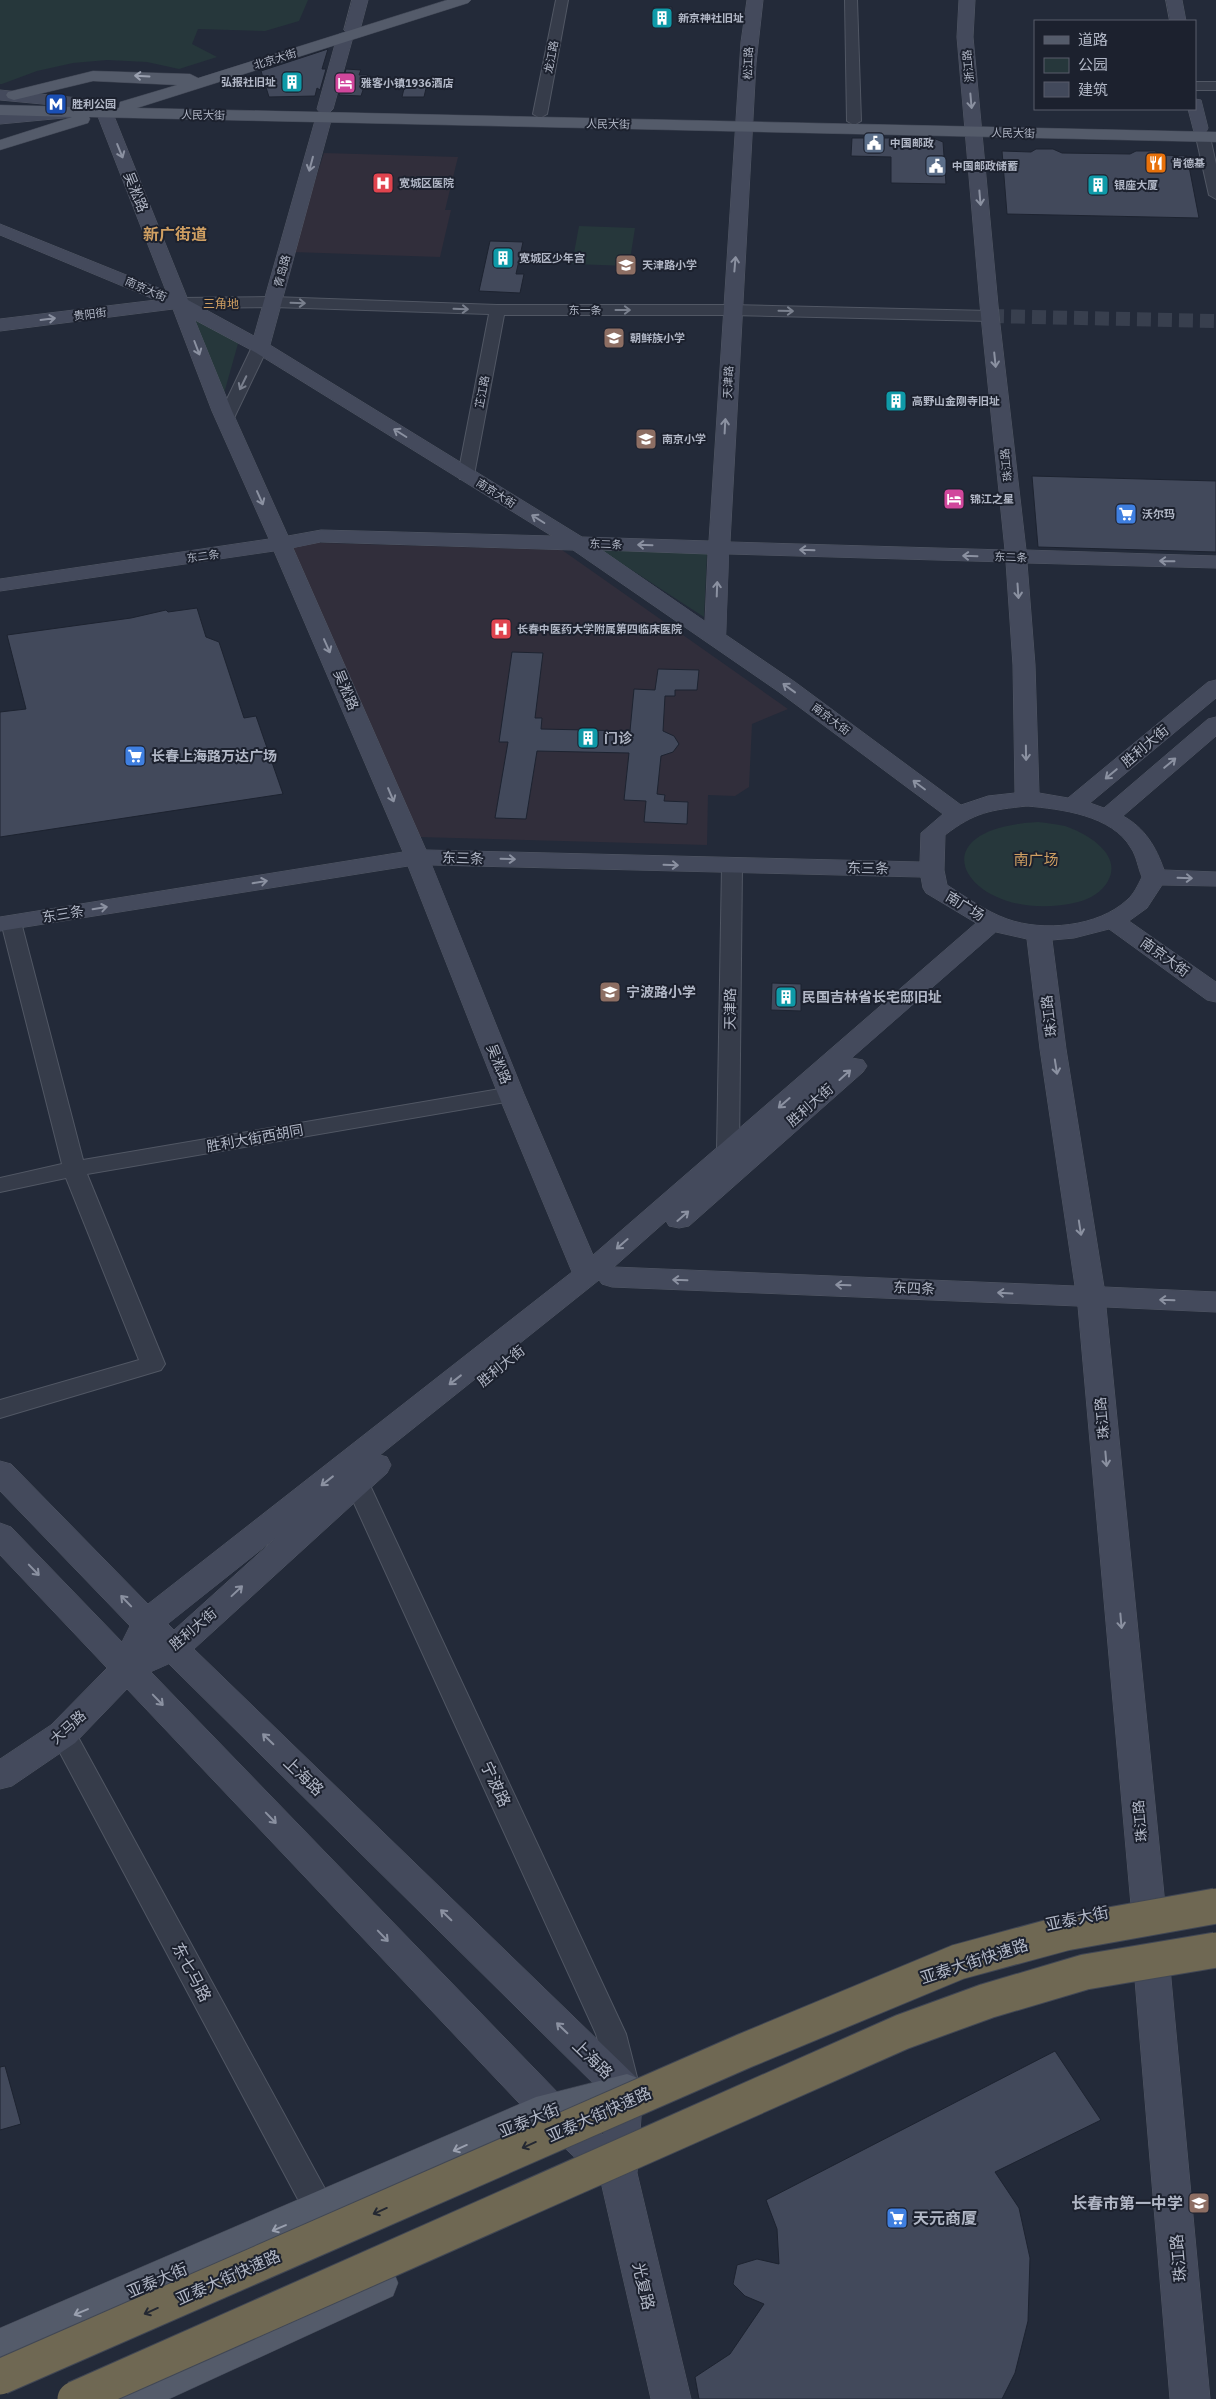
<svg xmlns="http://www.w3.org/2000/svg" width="1216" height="2399" viewBox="0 0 1216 2399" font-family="'IBM Plex Sans','Noto Sans SC',sans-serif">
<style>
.medical{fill:#312e3b}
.green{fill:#26373b}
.building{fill:#42495b;stroke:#1d2330}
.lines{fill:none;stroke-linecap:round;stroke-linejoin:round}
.street-tunnel{stroke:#383f4e;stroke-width:14;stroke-dasharray:14 7;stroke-linecap:butt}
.street-casing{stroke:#515764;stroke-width:2}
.secondary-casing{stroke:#515764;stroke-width:1}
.primary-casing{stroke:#3f4553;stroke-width:1}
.street{fill:#363c4a;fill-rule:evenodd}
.secondary{fill:#444a5c;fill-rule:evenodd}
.primary{fill:#545b6a;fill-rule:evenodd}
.highway-bridge-casing{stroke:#414754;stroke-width:37;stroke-linecap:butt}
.highway-bridge{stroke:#6f6853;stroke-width:35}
.oneway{stroke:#9aa0af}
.oneway2{stroke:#8b91a1}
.oneway3{stroke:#7a808e}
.oneway4{stroke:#242832}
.labels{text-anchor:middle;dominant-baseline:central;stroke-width:4;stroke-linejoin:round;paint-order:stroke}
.far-poi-label{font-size:11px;font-weight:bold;fill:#b1b7c6;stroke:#1c212e;text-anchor:start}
.far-street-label{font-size:11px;fill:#b1b7c6;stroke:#1c212e}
.far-neighbourhood-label{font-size:12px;fill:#cf9f62;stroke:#1c212e}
.street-label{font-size:14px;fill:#b1b7c6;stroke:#1c212e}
.poi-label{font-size:14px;font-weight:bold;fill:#b1b7c6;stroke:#1c212e;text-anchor:start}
.neighbourhood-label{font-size:15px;fill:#cf9f62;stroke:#1c212e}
.far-district-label{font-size:16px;font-weight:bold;fill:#cf9f62;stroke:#1c212e}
.near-street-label{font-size:16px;fill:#b1b7c6;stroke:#1c212e}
.near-poi-label{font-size:16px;font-weight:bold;fill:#b1b7c6;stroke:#1c212e;text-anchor:end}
</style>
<rect width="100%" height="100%" fill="#232a39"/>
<g class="medical">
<path d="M324 153 458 157 445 210H451L440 257 292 252Z"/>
<path d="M290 542 562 550 788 709 752 724 749 787 735 796 708 795 707 845 418 837Z"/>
</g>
<g class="green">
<path d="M0 0H308L299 21 265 31 198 29 192 44 217 57 179 69 147 62 107 60 73 63 37 71 2 84H0Z"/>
<path d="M579 226 635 228 629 266 572 264Z"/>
<path d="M182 306 239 340 223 397Z"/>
<path d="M601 550 707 553 704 617Z"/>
<path d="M1038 822C1047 823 1056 824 1065 826 1086 833 1123 854 1108 881 1102 892 1090 899 1078 902 974 928 904 829 1038 822Z"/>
</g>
<g class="building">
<path d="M654 7H672L671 23H652Z"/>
<path d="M328 49 322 69H326L320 90 317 88 315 96 269 97 261 71Z"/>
<path d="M346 69 361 70 359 75H368L361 96 339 95Z"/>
<path d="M406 80H428L424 97H402Z"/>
<path d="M852 138H933L943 142 946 184 891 183V157L851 156Z"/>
<path d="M1036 149H1053L1062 153 1130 154 1136 151H1155L1161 155 1187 156 1199 218 1007 214 1002 151 1031 152Z"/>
<path d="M490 241 523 242 516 274H524L520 293 479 291Z"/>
<path d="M1032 476 1216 481V552L1038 547Z"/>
<path d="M197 608 206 637 219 642 244 718 256 716 283 794 0 837V712L26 709 7 635 131 618 166 610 168 612Z"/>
<path d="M512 652 543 653 535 718H542L541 729 630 731 634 689 655 690 658 669 699 670 697 690H675V696H665L663 731 674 736 679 744 673 752 661 756 657 794 665 795 664 801 688 802 687 824 644 822 646 801 624 800 629 753 537 751 526 819 495 818 508 742H499Z"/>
<path d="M772 983 801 984V1011L771 1010Z"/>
<path d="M1055 2051 1101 2120 995 2172 1019 2208 1030 2258 1028 2321 1015 2373 1002 2399H699L695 2377 730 2354 764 2304 745 2296 733 2284 737 2265 757 2259 779 2264 777 2229 766 2200Z"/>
<path d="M5 2066 21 2124 0 2130V2067Z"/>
</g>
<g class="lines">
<path class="street-tunnel" d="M990 316 1216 321"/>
<g class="street-casing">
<g id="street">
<path d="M556 0H568L547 114 540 118 533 114Z"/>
<path d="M845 0H857L861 121 854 125 847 121Z"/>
<rect x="1195" y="82" width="21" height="8"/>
<path d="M1203 133 1210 137 1216 164V199L1209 195 1196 137Z"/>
<path d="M273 297 497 305H731L990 311 998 316 990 321 731 315H504L474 475 472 479H460L458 475 489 314 273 307 179 308 171 303 179 298Z"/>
<path d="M260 342 268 347 233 420 225 425 219 423 217 420 252 347Z"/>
<path d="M732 860 739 862 742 866 739 1151 736 1156 728 1158 720 1156 717 1151 722 866 725 862Z"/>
<path d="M11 916 18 918 21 922 83 1160 511 1087 519 1089 522 1094 519 1099 511 1101 87 1174 165 1364 161 1370 0 1418V1400L139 1360 66 1178 0 1192V1178L62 1164 1 922 4 918Z"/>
<path d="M356 1472 365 1475 368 1481 626 2034 640 2089 636 2098 625 2102 614 2098 596 2034 344 1481 347 1475Z"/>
<path d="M63 1723 72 1726 331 2200 335 2210 331 2220 320 2224 309 2220 50 1734 54 1726Z"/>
</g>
</g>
<g class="secondary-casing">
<g id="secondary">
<path d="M352 0H368L360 30 358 33 351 35 353 37 333 109 329 113 332 117 270 345 582 537 709 541 741 42 747 0H763L756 63 730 542 1005 550 981 316 957 37 959 0H975L973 37 999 316 1026 550 1216 556V568L1027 563 1035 665 1039 793 1068 798 1208 682 1216 680V698L1090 803 1104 808 1208 719 1216 717V736L1123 816C1145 828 1156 847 1164 870L1216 872V886L1162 885 1147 908 1129 921 1216 982V1002L1207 1000 1109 929 1074 938 1052 940 1066 1049 1104 1287 1216 1292V1312L1106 1307 1165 1905 1160 1915 1148 1920 1136 1915 1131 1905 1078 1306 612 1287 602 1284 599 1280 380 1455 387 1457 391 1465 387 1473 194 1649 638 2079 643 2090 637 2173 691 2399H651L601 2182 536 2121 127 1689 75 1743 12 1786 0 1789V1759L51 1725 107 1668 0 1555V1523L11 1527 122 1642 130 1626 0 1491V1461L11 1464 148 1604 572 1272 498 1094 408 866 0 931V917L403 852 274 551 0 591V579L269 539 212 411 173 309 0 331V319L156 300 0 235V224L166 291 95 109 0 100V90L108 101 188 300 254 336 316 117 320 113 317 109 337 37 339 34 346 32 344 30ZM195 320 253 351 552 536 321 530 288 536 232 411ZM321 542 573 550 779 692 943 814 921 833 920 862 426 850 293 548ZM602 550 708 554 705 621ZM729 554 1006 562 1013 665 1015 793 988 796 961 805 795 682 726 635ZM1027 806C1061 809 1112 815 1131 848 1137 857 1138 868 1142 877 1138 885 1134 894 1127 900 1098 927 1043 932 1007 919 985 911 966 897 947 885L944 870 945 835C975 812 990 810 1027 806ZM432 865 921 877 923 888 926 893 976 923 593 1255 524 1094ZM996 932 1027 939 1040 1049 1075 1286 614 1267 666 1221 669 1226 679 1228 689 1226 863 1072 867 1066 863 1060 852 1058ZM277 1537 174 1630 168 1624ZM169 1664 606 2096 603 2135 562 2097 151 1672Z"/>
<path d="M1166 0H1182L1186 21H1170Z"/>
<path d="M1195 99 1201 100 1208 128 1206 132H1194L1188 109H1195Z"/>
<path d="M68 108 74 109 76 113 74 117 0 124V114Z"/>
<path d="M1152 1953 1164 1957 1170 1968 1210 2399H1170L1134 1968 1140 1957Z"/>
</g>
</g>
<g class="primary-casing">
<g id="primary">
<path d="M447 0H471L468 3 137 108 1216 132V142L89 117 90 119 88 123 0 150V140L72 117 0 115V105L119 108 120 102 177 85 93 81 14 100 8 98 6 95 8 92 93 71 190 74 198 78Z"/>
<path d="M627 2074 640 2079 645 2090 640 2101 554 2124 0 2365V2328L536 2097Z"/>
<path d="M379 2265 393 2270 398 2283 393 2296 169 2399H106L112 2386Z"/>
</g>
</g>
<use href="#street" class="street"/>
<use href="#secondary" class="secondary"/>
<use href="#primary" class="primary"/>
<g class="highway-bridge-casing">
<g id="highway-bridge">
<path d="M0 2377 744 2051 958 1962 1065 1933 1216 1906"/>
<path d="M75 2399 902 2032 987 2001 1085 1972 1216 1950"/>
</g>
</g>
<use href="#highway-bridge" class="highway-bridge"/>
</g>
<defs><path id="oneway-shaft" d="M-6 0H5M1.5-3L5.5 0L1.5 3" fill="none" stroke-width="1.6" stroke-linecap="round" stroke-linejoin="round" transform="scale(1.25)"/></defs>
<g class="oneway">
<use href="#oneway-shaft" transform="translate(142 76) rotate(-177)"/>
<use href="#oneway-shaft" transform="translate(460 2148) rotate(156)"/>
<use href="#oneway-shaft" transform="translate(279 2228) rotate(157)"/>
<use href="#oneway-shaft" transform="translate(81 2312) rotate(157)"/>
</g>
<g class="oneway2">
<use href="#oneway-shaft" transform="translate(971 101) rotate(85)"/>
<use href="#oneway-shaft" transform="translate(120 151) rotate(68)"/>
<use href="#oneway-shaft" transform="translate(311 164) rotate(105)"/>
<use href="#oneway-shaft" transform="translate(980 198) rotate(85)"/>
<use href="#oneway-shaft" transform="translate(735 264) rotate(-85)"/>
<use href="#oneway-shaft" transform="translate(48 319) rotate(-7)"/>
<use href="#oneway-shaft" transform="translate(197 348) rotate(69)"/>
<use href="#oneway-shaft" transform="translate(995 360) rotate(84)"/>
<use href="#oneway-shaft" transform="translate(725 426) rotate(-87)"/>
<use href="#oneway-shaft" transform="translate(400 433) rotate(-148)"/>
<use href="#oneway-shaft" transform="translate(260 498) rotate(66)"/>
<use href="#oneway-shaft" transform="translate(538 519) rotate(-148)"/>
<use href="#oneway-shaft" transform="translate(645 545) rotate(-178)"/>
<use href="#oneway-shaft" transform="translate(807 550) rotate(-178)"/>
<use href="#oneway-shaft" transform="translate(970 556) rotate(-178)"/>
<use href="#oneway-shaft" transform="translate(1167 561) rotate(-179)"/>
<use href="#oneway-shaft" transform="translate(717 589) rotate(-88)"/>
<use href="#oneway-shaft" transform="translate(1018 591) rotate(86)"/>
<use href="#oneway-shaft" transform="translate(327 646) rotate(66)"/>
<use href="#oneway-shaft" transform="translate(789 688) rotate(-144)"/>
<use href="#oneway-shaft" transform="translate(1026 753) rotate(89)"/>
<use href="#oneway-shaft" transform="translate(1170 763) rotate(-40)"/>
<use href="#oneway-shaft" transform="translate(1111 774) rotate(140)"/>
<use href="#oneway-shaft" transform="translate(919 785) rotate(-143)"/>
<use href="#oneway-shaft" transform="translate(391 795) rotate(67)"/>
<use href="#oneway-shaft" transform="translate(508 859) rotate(2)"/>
<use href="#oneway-shaft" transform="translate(671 865) rotate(2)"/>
<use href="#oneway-shaft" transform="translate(1185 878) rotate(2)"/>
<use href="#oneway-shaft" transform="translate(260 882) rotate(-9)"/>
<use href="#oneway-shaft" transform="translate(100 908) rotate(-9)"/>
<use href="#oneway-shaft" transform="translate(1056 1067) rotate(81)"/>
<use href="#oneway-shaft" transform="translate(845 1075) rotate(-42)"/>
<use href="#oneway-shaft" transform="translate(784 1103) rotate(139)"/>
<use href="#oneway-shaft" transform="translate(683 1216) rotate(-41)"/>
<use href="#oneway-shaft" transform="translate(1080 1228) rotate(81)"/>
<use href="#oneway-shaft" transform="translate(622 1244) rotate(139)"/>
<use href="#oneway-shaft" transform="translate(680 1280) rotate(-178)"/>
<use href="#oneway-shaft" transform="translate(843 1285) rotate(-178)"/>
<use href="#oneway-shaft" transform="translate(1005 1293) rotate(-177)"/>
<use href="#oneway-shaft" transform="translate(1167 1300) rotate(-178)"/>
<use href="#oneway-shaft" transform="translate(455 1380) rotate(142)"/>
<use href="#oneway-shaft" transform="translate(1106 1459) rotate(85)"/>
<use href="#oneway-shaft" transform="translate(327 1481) rotate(142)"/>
<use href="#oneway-shaft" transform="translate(34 1570) rotate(46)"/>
<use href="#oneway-shaft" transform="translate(237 1591) rotate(-43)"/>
<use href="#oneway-shaft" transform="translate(126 1601) rotate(-134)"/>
<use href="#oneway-shaft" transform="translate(1121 1621) rotate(85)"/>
<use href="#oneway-shaft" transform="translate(158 1700) rotate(46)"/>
<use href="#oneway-shaft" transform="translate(268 1739) rotate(-136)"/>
<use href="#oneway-shaft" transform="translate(271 1818) rotate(46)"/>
<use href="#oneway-shaft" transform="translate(446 1915) rotate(-136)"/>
<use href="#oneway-shaft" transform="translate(383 1936) rotate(46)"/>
<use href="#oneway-shaft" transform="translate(562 2028) rotate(-136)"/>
</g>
<g class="oneway3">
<use href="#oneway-shaft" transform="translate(298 303) rotate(2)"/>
<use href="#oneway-shaft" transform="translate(461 309) rotate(2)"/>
<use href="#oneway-shaft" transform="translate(623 310)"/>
<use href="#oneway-shaft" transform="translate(786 311) rotate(1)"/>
<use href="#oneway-shaft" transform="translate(243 383) rotate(116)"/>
</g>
<g class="oneway4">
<use href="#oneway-shaft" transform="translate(529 2145) rotate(156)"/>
<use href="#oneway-shaft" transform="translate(380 2211) rotate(156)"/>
<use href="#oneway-shaft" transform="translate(151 2311) rotate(156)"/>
</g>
<defs>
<g id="building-square" transform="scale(1.125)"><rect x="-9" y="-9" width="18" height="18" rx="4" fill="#0f9aa8" stroke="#1c212e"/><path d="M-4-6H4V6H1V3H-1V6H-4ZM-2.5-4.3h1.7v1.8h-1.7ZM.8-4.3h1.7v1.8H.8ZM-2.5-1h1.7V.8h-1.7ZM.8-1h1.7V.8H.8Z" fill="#fff"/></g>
<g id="hotel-square" transform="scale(1.125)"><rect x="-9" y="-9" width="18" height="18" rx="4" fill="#d1479c" stroke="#1c212e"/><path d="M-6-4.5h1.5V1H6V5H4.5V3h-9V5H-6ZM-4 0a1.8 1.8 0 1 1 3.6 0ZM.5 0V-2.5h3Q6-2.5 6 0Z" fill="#fff"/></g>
<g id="metro-square" transform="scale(1.125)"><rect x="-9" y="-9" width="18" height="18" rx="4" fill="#1a4fb4" stroke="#1c212e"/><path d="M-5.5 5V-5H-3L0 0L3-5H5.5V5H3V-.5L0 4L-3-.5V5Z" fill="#fff"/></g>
<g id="civic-square" transform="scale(1.125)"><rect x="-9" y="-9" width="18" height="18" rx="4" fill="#5c6f8a" stroke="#1c212e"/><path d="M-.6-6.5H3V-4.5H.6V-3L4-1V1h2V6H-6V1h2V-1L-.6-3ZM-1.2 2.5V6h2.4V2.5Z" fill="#fff"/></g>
<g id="restaurant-square" transform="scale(1.125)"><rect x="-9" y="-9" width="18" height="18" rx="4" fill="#e8710a" stroke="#1c212e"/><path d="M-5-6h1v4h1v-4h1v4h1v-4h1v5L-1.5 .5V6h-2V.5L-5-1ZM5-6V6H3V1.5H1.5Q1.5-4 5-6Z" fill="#fff"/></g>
<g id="hospital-square" transform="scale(1.125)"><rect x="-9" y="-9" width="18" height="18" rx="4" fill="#e0444e" stroke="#1c212e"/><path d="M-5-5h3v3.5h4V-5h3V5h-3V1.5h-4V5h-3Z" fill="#fff"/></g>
<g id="school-square" transform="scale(1.125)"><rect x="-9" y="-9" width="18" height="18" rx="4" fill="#8d6e63" stroke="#1c212e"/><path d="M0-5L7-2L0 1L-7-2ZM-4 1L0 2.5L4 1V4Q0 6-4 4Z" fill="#fff"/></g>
<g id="supermarket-square" transform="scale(1.125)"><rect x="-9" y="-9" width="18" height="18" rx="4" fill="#3f7fe0" stroke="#1c212e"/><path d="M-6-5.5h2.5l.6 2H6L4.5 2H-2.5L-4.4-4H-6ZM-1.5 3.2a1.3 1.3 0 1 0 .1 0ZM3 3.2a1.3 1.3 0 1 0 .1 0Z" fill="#fff"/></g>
</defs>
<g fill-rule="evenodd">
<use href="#building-square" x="662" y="18"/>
<use href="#building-square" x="292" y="82"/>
<use href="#hotel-square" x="345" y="83"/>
<use href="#metro-square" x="56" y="104"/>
<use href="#civic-square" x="874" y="143"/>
<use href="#restaurant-square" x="1156" y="163"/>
<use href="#civic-square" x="936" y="166"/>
<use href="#hospital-square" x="383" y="183"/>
<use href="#building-square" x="1098" y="185"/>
<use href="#building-square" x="503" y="258"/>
<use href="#school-square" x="626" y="265"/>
<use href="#school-square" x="614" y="338"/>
<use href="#building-square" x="896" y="401"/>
<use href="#school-square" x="646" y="439"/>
<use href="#hotel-square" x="954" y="499"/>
<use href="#supermarket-square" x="1126" y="514"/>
<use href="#hospital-square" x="501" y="629"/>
<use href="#building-square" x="588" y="738"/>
<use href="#supermarket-square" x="135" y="756"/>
<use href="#school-square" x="610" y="992"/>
<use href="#building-square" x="786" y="997"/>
<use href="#school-square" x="1199" y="2203"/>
<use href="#supermarket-square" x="897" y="2218"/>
</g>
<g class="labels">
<g class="far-poi-label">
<text x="678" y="18">新京神社旧址</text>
<text x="276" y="82" text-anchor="end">弘报社旧址</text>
<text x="361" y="83">雅客小镇1936酒店</text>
<text x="72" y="104">胜利公园</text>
<text x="890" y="143">中国邮政</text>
<text x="1172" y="163">肯德基</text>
<text x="952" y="166">中国邮政储蓄</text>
<text x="399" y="183">宽城区医院</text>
<text x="1114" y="185">银座大厦</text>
<text x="519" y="258">宽城区少年宫</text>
<text x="642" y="265">天津路小学</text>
<text x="630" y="338">朝鲜族小学</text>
<text x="912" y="401">高野山金刚寺旧址</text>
<text x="662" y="439">南京小学</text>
<text x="970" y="499">锦江之星</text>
<text x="1142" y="514">沃尔玛</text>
<text x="517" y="629">长春中医药大学附属第四临床医院</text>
</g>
<g class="far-street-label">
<text transform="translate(551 57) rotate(-79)">龙江路</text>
<text transform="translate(275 59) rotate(-17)">北京大街</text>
<text transform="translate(748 63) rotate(-88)">松江路</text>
<text transform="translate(968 66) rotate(-95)">浙江路</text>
<text transform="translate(203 115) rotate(1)">人民大街</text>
<text transform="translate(608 124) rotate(1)">人民大街</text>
<text transform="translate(1013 133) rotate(1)">人民大街</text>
<text transform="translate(282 271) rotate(-75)">青岛路</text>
<text transform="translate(146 289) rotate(23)">南京大街</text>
<text x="585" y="310">东一条</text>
<text transform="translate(90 314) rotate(-7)">贵阳街</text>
<text transform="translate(728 382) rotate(-87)">天津路</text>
<text transform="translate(482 392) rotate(-79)">芷江路</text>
<text transform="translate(1006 465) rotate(-96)">珠江路</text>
<text transform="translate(496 493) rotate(32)">南京大街</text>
<text transform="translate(606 544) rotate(2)">东二条</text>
<text transform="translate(203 556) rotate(-8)">东二条</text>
<text transform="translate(1011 557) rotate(2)">东二条</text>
<text transform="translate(831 719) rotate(37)">南京大街</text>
</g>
<g class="far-neighbourhood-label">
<text x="221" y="303">三角地</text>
</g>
<g class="street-label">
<text transform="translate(136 192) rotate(68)">吴淞路</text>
<text transform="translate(346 690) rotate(67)">吴淞路</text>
<text transform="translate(1145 746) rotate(-40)">胜利大街</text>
<text transform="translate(463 858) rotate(2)">东三条</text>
<text transform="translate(868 868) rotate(1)">东三条</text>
<text transform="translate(965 906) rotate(31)">南广场</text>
<text transform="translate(63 914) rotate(-9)">东三条</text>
<text transform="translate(1165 957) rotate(35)">南京大街</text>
<text transform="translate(730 1009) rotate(-89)">天津路</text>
<text transform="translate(1049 1016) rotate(-97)">珠江路</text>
<text transform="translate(499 1064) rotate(68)">吴淞路</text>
<text transform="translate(810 1105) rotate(-41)">胜利大街</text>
<text transform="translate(255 1138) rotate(-10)">胜利大街西胡同</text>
<text transform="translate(914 1288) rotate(3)">东四条</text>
<text transform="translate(501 1366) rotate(-39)">胜利大街</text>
<text transform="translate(1102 1418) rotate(-95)">珠江路</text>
<text transform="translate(193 1629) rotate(-40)">胜利大街</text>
<text transform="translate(68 1727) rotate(-42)">大马路</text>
<text transform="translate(1140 1821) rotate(-95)">珠江路</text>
</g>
<g class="poi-label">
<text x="604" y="738">门诊</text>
<text x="151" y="756">长春上海路万达广场</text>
<text x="626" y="992">宁波路小学</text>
<text x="802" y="997">民国吉林省长宅邸旧址</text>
</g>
<g class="neighbourhood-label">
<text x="1036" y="859">南广场</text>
</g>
<g class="far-district-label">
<text x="175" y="234">新广街道</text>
</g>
<g class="near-street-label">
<text transform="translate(304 1776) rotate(44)">上海路</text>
<text transform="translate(496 1784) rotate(65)">宁波路</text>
<text transform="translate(1077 1918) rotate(-12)">亚泰大街</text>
<text transform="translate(974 1961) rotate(-18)">亚泰大街快速路</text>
<text transform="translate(192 1972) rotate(62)">东七马路</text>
<text transform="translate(593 2059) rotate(44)">上海路</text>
<text transform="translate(599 2114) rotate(-24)">亚泰大街快速路</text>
<text transform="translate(529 2120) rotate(-22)">亚泰大街</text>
<text transform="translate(1178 2258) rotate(-95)">珠江路</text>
<text transform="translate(228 2277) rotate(-24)">亚泰大街快速路</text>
<text transform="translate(157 2280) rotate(-23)">亚泰大街</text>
<text transform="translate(644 2286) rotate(77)">光复路</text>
</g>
<g class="near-poi-label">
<text x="1183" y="2203">长春市第一中学</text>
<text x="913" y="2218" text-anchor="start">天元商厦</text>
</g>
</g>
<rect x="1034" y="20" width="162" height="90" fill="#1c212e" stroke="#585d6b"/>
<rect x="1044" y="36" width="25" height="8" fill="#545b6a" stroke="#585d6b"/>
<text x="1078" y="45" font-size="15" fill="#b1b7c6">道路</text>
<rect x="1044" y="58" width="25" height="15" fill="#26373b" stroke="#585d6b"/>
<text x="1078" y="70" font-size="15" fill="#b1b7c6">公园</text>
<rect x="1044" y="82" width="25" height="15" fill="#42495b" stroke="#585d6b"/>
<text x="1078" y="95" font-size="15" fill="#b1b7c6">建筑</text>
</svg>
